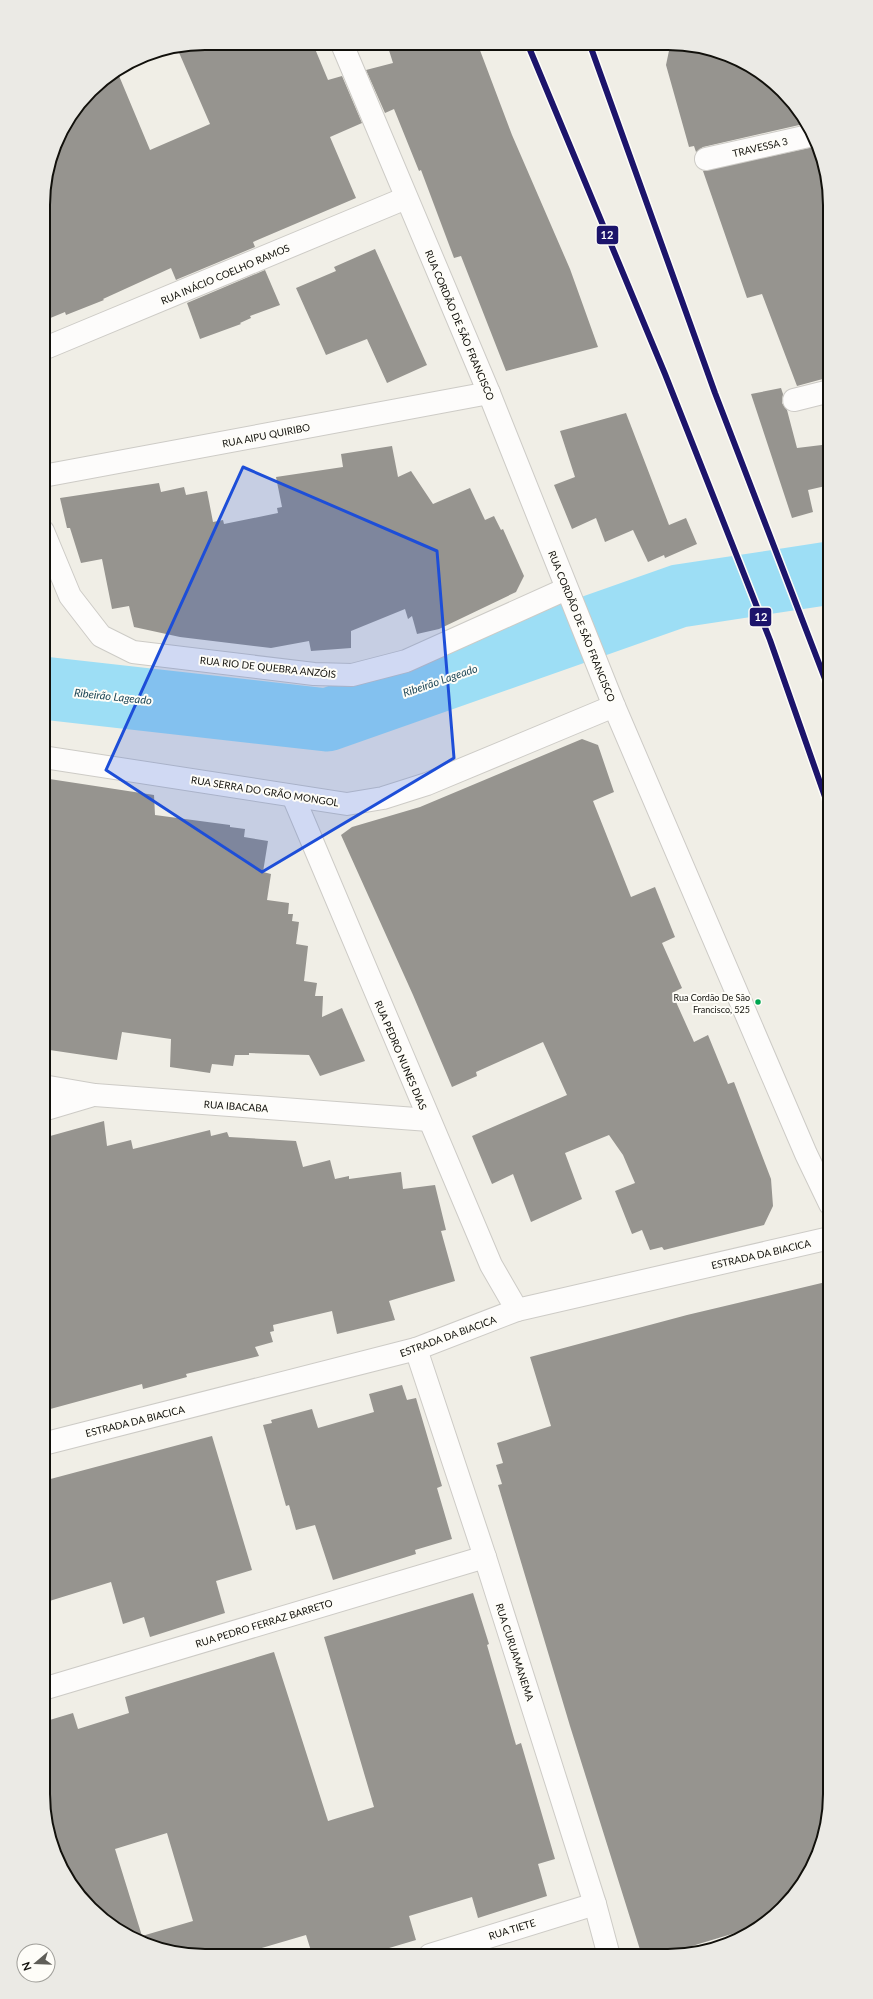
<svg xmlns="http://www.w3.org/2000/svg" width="873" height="1999" viewBox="0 0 873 1999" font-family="Lato,sans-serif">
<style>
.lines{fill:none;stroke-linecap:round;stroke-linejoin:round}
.river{stroke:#9ddef5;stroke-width:63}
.building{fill:#96948f;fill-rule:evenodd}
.street-casing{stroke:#cdcbc6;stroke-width:24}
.secondary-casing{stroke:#cdcbc6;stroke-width:24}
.street{stroke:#fdfcfb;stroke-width:22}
.secondary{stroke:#fdfcfb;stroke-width:22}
.rail-1-casing{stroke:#fefdf8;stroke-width:9}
.rail-1{stroke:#1c146b;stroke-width:6}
.marked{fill:#1d4ed8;fill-opacity:0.2;stroke:#1d4ed8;stroke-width:3;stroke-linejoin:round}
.bus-dot{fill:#00a651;stroke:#fefdf8;stroke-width:1.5}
.labels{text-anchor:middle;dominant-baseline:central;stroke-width:4;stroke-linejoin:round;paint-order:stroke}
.bus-label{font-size:9px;fill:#11100b;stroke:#fefdf8;text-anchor:end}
.street-label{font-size:10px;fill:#11100b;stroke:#fefdf8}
.water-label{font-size:11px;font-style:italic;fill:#1f4858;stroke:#fefdf8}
.rim{fill:none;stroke:#11100b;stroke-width:2}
.line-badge{stroke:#fefdf8;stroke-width:1.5}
.badge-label{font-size:11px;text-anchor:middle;font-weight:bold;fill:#fff}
</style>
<rect width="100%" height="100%" fill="#f0eee6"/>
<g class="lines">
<path class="river" d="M43 688 327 720 679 596 830 573"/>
</g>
<g class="building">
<path d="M205 43 313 44 328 80 342 76 362 123 330 137 356 198 253 242 255 247 178 279 176 280 171 268 103 299 104 300 66 315 65 312 43 321V194L60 133 98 83 117 71 150 150 210 124 177 48Z"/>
<path d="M387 44 478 45 512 135 570 269 598 347 506 371 461 256 454 258 421 170 419 171 394 109 385 113 366 70 393 63Z"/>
<path d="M670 46H700L740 60 775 83 808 123 703 147 696 152 694 146 689 147 666 65Z"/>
<path d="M818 146 825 163 830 205V377L797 386 762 294 747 298 703 171Z"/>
<path d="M375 249 427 365 387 383 367 339 326 355 296 288 336 271 334 267Z"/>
<path d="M265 270 280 305 250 316 251 318 240 323 241 324 200 339 187 303Z"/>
<path d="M781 388 783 394 782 403 787 410 797 448 830 444V485L808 490 813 512 792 518 751 394Z"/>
<path d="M626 413 669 525 686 518 697 544 665 558 664 555 648 562 633 530 605 542 596 518 572 529 554 485 575 477 560 431Z"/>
<path d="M392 446 398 477 411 471 433 504 470 488 485 520 494 516 501 530 503 529 524 576 516 592 439 629 417 634 412 616 408 619 405 609 351 631V648L311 651 309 641 271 648 180 637 134 627 129 606 112 609 102 559 81 563 70 528H67L60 498 159 483 161 492 184 487 186 495 207 491 213 522 223 520 224 524 278 513 277 508 282 507 276 477 343 467 341 454Z"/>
<path d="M582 739 598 745 614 792 593 801 631 897 655 887 675 937 662 943 682 988 672 993 694 1042 708 1035 728 1084 734 1082 771 1179 773 1206 764 1225 664 1250 662 1247 650 1250 642 1230 632 1234 615 1191 635 1183 623 1155 609 1135 565 1153 582 1199 531 1222 513 1174 492 1184 472 1136 567 1095 543 1042 476 1072 477 1076 452 1087 413 995 341 835 352 827 420 807Z"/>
<path d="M43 778 154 795 155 815 230 825V827L245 829 244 837 268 841 263 872 271 874 267 900 289 903 288 914H293L292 921 299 922 296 944 308 946 304 981 317 983 315 996H323L322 1017 342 1008 365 1061 320 1076 309 1055 249 1053V1055H235L233 1066 212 1064 210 1073 170 1067 171 1039 122 1032 117 1060 43 1049Z"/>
<path d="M104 1121 107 1146 131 1140 133 1149 210 1130 211 1136 227 1132 229 1137 296 1141 303 1167 330 1160 335 1179 349 1176V1179L401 1172 403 1189 435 1185 446 1230 441 1231 455 1281 389 1301 395 1320 337 1334 332 1311 273 1325 274 1331 270 1332 273 1342 255 1347 259 1356 186 1374 187 1377 143 1389 142 1384 43 1411V1138Z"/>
<path d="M830 1281V1805L818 1856 790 1901 749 1934 747 1935 745 1930 692 1946 695 1953 668 1956H642L570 1726 498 1485 502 1484 496 1465 503 1463 497 1443 551 1426 530 1357 687 1315Z"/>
<path d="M402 1385 407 1400 416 1398 442 1486 437 1488 452 1539 415 1550 416 1554 333 1580 315 1525 296 1530 289 1505 286 1506 263 1425 272 1423 271 1420 312 1409 318 1428 374 1412 369 1394Z"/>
<path d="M212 1436 252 1570 216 1581 225 1613 150 1637 144 1617 123 1624 111 1582 43 1603V1481Z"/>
<path d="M473 1593 489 1644 487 1645 516 1745 521 1743 555 1859 538 1864 547 1896 478 1918 472 1897 409 1916 416 1940 369 1954H312L306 1935 245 1953H173L133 1939 98 1916 65 1875 48 1836 43 1794V1722L73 1713 78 1729 129 1713 125 1697 274 1652 328 1821 374 1807 324 1637ZM167 1833 193 1921 142 1936 115 1849Z"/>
</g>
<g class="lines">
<g class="street-casing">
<g id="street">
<path d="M706 159 813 135"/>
<path d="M43 349 406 198"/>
<path d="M794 400 830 391"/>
<path d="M43 531 70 596 101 636 133 652 314 674 352 675 406 661 566 589"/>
<path d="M43 757 347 804 383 798 427 784 614 706"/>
<path d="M293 796 491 1265 517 1310"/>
<path d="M43 1086 95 1095 429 1120"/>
<path d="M43 1110 90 1096"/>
<path d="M416 1349 485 1557 595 1904 609 1956"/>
<path d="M43 1444 416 1349 517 1310 830 1238"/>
<path d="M43 1689 485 1557"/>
<path d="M430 1955 595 1904"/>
</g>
</g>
<g class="secondary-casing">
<g id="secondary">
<path d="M342 44 489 393 614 706 806 1154 830 1204"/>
<path d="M43 476 489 393"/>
</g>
</g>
<use href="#street" class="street"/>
<use href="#secondary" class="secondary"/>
<g class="rail-1-casing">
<g id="rail-1">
<path d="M528 45 665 374 770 640 830 811"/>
<path d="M590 45 715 393 830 692"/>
</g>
</g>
<use href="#rail-1" class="rail-1"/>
</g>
<path class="marked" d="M243 467 437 551 454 758 262 872 106 770Z"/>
<circle class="bus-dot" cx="758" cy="1002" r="3.5"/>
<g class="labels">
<g class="bus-label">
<text x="750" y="997">Rua Cordão De São<tspan x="750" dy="12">Francisco, 525</tspan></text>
</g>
<g class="street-label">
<text transform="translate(760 147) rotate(-13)">TRAVESSA 3</text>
<text transform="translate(225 274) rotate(-23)">RUA INÁCIO COELHO RAMOS</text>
<text transform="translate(460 325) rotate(67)">RUA CORDÃO DE SÃO FRANCISCO</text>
<text transform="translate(266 435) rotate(-11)">RUA AIPU QUIRIBO</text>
<text transform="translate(582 626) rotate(68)">RUA CORDÃO DE SÃO FRANCISCO</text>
<text transform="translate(268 667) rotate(6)">RUA RIO DE QUEBRA ANZÓIS</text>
<text transform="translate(265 791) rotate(9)">RUA SERRA DO GRÃO MONGOL</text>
<text transform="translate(401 1055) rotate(67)">RUA PEDRO NUNES DIAS</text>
<text transform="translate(236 1106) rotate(4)">RUA IBACABA</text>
<text transform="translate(761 1254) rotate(-13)">ESTRADA DA BIACICA</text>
<text transform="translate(448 1336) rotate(-20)">ESTRADA DA BIACICA</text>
<text transform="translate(135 1421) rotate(-14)">ESTRADA DA BIACICA</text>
<text transform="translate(264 1623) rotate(-17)">RUA PEDRO FERRAZ BARRETO</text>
<text transform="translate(515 1652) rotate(72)">RUA CURUAMANEMA</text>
<text transform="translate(512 1929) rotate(-17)">RUA TIETE</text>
</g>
<g class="water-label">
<text transform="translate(440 680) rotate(-19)">Ribeirão Lageado</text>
<text transform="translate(113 696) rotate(6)">Ribeirão Lageado</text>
</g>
</g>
<path d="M0 0H873V1999H0ZM205 50H668A155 155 0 0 1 823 205V1794A155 155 0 0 1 668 1949H205A155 155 0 0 1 50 1794V205A155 155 0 0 1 205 50Z" fill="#ebeae5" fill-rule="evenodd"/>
<path class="rim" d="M205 50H668A155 155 0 0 1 823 205V1794A155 155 0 0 1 668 1949H205A155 155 0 0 1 50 1794V205A155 155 0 0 1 205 50Z"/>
<g class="line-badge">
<rect x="596" y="225" width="23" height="20" rx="4" fill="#1c146b"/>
<rect x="749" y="607" width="23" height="20" rx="4" fill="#1c146b"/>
</g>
<g class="badge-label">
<text x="607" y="239">12</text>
<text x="761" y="621">12</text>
</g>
<g transform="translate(36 1963) rotate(251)"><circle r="19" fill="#fefdf8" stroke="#9f9e99"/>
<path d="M0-3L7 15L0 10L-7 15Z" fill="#5f5e58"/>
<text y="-6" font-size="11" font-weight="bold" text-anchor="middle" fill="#11100b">N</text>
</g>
</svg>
